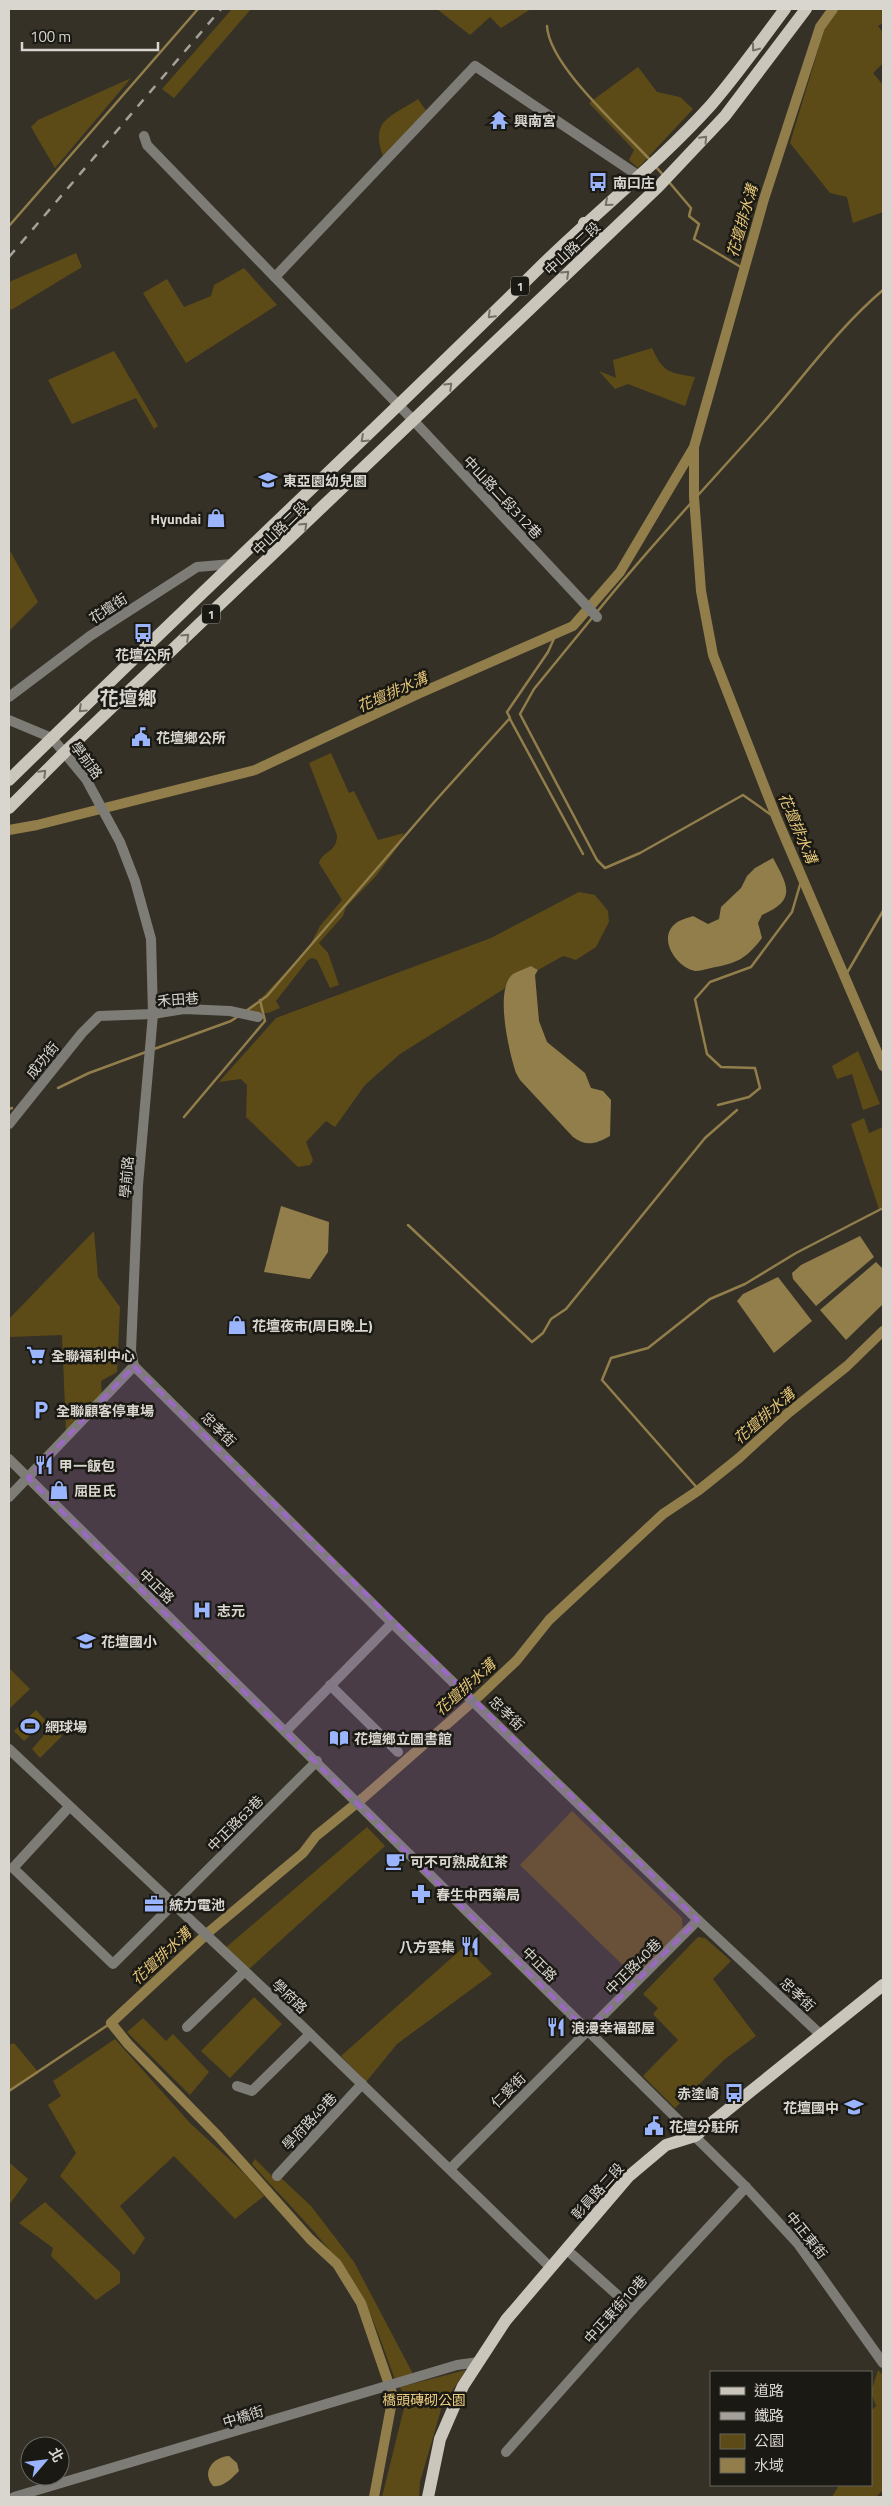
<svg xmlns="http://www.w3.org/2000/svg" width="892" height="2506" viewBox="0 0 892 2506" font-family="'Titillium Web','Noto Sans TC',sans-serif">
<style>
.green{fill:#5d4b17}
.water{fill:#927e4b}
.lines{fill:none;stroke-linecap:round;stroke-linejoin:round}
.stream{stroke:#927e4b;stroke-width:2.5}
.canal{stroke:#927e4b;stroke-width:10}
.minor{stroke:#7e7c76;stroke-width:10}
.major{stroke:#cbc6bb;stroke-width:12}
.rail{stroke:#a5a19a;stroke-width:2.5;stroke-dasharray:9 9;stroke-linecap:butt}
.oneway{stroke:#737068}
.marked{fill:#9c68c5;fill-opacity:0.2;stroke:#9c68c5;stroke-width:4;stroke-dasharray:10 6;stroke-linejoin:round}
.labels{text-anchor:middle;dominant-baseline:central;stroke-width:5;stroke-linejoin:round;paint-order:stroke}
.shield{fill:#1b1914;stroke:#a09d97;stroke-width:1}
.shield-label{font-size:12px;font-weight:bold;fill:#d9d6cf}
.poi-label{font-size:14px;font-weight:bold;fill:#d9d6cf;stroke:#1b1914;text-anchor:start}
.street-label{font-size:14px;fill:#d9d6cf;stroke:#1b1914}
.park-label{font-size:14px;fill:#edcd7f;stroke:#1b1914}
.water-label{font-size:15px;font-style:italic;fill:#e4c577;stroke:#1b1914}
.district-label{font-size:19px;font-weight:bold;fill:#d9d6cf;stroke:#1b1914}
</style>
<rect width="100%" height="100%" fill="#353127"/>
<g class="green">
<path d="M232 9H251L174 98 162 89Z"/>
<path d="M437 9H531L501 28 490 17 470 35Z"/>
<path d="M839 9H883V23L878 26 883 33V63L873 73 883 85V212L853 223 847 197 830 193 790 143 825 27Z"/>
<path d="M638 67 657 92 680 97 693 109 638 168 629 160 634 150 589 103Z"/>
<path d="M131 78 55 168 31 127 38 120Z"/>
<path d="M418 99 427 112 384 159C369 120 389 118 418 99Z"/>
<path d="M76 253 82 267 11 310 9 306V282Z"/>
<path d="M244 268 277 305 186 363 143 293 167 279 184 307 211 296 214 285Z"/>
<path d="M652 348C664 374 669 372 695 377L685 406 628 384 615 389 599 371 616 378 613 360Z"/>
<path d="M114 351 158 426 154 429 136 398 72 424 48 380Z"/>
<path d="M9 549 38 602 9 631Z"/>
<path d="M331 753 349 793 354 791 378 840 404 833 399 845 376 876 346 907 343 916 319 943 328 953 339 985 330 988 317 960 312 958 308 960 276 1001 280 1008 268 1013 248 1012 308 949 320 926 342 900 319 863C323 850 337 853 337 835L309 763Z"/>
<path d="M579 892 595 895 608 911 609 922 596 947 576 960 563 956 538 970 531 966 512 975 504 989 400 1054 365 1085 335 1127 326 1121 306 1142 313 1160 310 1165 298 1167 246 1117 247 1085 241 1079 219 1082 276 1018 491 938Z"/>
<path d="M858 1051 880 1104 863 1110 852 1074 837 1079 832 1066Z"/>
<path d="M864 1118 869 1133 883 1127V1206L879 1209 851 1124Z"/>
<path d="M94 1231 98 1277 120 1307 117 1372 101 1381 102 1396 66 1432 62 1335 9 1337V1319Z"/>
<path d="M9 1668 30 1689 9 1709Z"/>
<path d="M36 1710 46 1721 24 1741 14 1731Z"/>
<path d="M52 1726 62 1736 40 1758 32 1749Z"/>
<path d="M572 1811 682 1918 683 1933 636 1978 520 1865Z"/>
<path d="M367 1827 385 1846 249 1969 224 1949Z"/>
<path d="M698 1937 705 1938 731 1961 713 1979 756 2036 725 2059 675 2108 643 2076 678 2040 653 2014 658 2008 643 1994Z"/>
<path d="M465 1946 492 1974 397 2044 366 2082 341 2056Z"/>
<path d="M254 1997 282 2024 230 2078 201 2051Z"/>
<path d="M143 2018 166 2041 173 2034 209 2072 190 2095 127 2032Z"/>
<path d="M115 2039 190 2123 245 2174 264 2196 235 2219 174 2156 120 2206 145 2238 134 2255 60 2176 76 2153 48 2105 61 2096 53 2081Z"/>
<path d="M14 2043 39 2073 9 2091V2045Z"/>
<path d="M255 2159 274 2178 278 2175 311 2206 354 2262 413 2374 395 2379C384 2351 375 2320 360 2294 332 2245 289 2206 252 2164Z"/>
<path d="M11 2164 28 2179 9 2205V2165Z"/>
<path d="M45 2202 120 2272V2283L96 2300 51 2256 53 2248 19 2223Z"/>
<path d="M466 2370 442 2406 420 2482 419 2497H382L406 2400 400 2387Z"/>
<path d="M878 2370 883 2375V2490L876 2497H832L839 2485H871V2411L876 2406 871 2392Z"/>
</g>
<g class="water">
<path d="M773 858C788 886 797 900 762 915L758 923 762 938C745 960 737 963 711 968 706 969 700 971 695 971 677 968 657 939 675 924 679 920 688 918 693 916L708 924 719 919 721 907 741 888 747 876 755 868Z"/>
<path d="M531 966 538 970 535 975 539 1021 547 1042 585 1073 591 1088 603 1091 611 1100 610 1136C596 1144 586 1147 573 1137L520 1080 516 1073C509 1052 494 989 513 974 518 971 525 969 531 966Z"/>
<path d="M281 1206 329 1222 328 1252 310 1279 264 1272Z"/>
<path d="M860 1236 874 1257 816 1306 793 1279 792 1273 801 1265Z"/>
<path d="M876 1262 883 1269V1304L846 1340 820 1310Z"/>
<path d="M778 1277 812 1321 774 1353 737 1301 743 1294Z"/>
<path d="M229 2456 237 2463 239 2471C232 2478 223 2488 213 2486 201 2472 213 2457 229 2456Z"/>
</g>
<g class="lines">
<g class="stream">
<path d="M547 26C549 66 623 130 651 161"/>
<path d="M656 167 664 176"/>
<path d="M669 182 691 208 689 216 699 224 694 239 744 269"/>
<path d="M9 226 198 9"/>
<path d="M597 612C650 546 708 485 763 423 803 378 838 328 883 290"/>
<path d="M592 618 534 689 520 714 597 860 605 868 640 853 743 795 777 819"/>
<path d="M510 719 583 854"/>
<path d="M844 978 883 911"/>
<path d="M246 1011 267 996 436 800 510 718 507 712 548 652 556 634"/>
<path d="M154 1049 231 1021 237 1017"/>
<path d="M58 1088 89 1073 146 1052"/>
<path d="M718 1105 749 1097 760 1088 755 1068 721 1067 707 1054 695 999 710 982 751 967 792 912 802 878"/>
<path d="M9 1109 12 1108"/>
<path d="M184 1117 265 1021 260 1000"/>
<path d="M408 1225 532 1342 543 1333 551 1319 566 1309 705 1138 737 1110"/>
<path d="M699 1490 602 1380 611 1358 648 1348 710 1299 745 1284 796 1253 883 1208"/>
<path d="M9 2091 111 2023"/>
</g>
<g class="canal">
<path d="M694 448V497L701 591 713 655 777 819 883 1066"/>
<path d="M9 830 37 825 255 770 418 694 573 626 620 572 694 447 764 199 820 27 833 9"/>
<path d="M374 2497 393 2396 361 2303 337 2264 310 2239 218 2136 128 2044 111 2023 210 1931 303 1853 316 1836 363 1798 479 1696 517 1660 549 1620 663 1514 699 1490 739 1458 787 1414 847 1366 883 1331"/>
</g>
<g class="minor">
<path d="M144 136 147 145 413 420 597 617"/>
<path d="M275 277 475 66 639 176"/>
<path d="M9 697 90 636 197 567 232 564"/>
<path d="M9 720 52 738 86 779 120 842 135 881 151 939 153 1014 138 1185 131 1351 134 1366 9 1497"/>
<path d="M9 1124 82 1033 99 1016 153 1014 184 1009 230 1011 258 1017"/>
<path d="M134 1366 392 1623 698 1920 821 2035"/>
<path d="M9 1459 746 2187 799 2245 883 2363"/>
<path d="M330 1685 398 1752"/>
<path d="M286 1731 392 1623"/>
<path d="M9 1749 268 1993 550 2267"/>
<path d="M13 1868 113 1964 317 1761"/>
<path d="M13 1868 69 1807"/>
<path d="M187 2027 244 1972"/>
<path d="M237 2086 252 2091 310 2034"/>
<path d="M450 2169 698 1920"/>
<path d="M277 2176 362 2084"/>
<path d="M566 2249 633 2309"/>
<path d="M506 2452 633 2309 746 2187"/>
<path d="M14 2497 457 2365 479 2362"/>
</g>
<g class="major">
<path d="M584 223 604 238"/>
<path d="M9 780C183 609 362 443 535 272 592 215 657 165 711 105 737 75 761 41 785 9"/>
<path d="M9 808 65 752 658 187 725 116 806 9"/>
<path d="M428 2497 440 2439 463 2386 506 2320 628 2177 666 2145 695 2136 883 1985"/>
</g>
<path class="rail" d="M9 257 221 9"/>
</g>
<defs><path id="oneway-chevron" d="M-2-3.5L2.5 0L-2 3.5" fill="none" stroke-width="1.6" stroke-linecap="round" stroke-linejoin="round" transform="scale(1.25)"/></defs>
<g class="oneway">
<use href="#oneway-chevron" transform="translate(755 48) rotate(127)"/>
<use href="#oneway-chevron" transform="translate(704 139) rotate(-47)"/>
<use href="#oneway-chevron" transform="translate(608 203) rotate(139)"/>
<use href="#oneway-chevron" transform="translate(566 274) rotate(-44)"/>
<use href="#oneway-chevron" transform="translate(491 315) rotate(135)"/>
<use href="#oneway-chevron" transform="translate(449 386) rotate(-44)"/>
<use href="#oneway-chevron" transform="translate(364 439) rotate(137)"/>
<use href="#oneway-chevron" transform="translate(304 526) rotate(-44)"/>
<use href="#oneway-chevron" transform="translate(186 637) rotate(-43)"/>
<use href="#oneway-chevron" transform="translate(82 709) rotate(136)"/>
<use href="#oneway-chevron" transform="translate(43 773) rotate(-45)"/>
</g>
<path class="marked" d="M134 1366 698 1920 587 2031 28 1478Z"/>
<defs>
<g id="temple-bare" transform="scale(1.5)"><path d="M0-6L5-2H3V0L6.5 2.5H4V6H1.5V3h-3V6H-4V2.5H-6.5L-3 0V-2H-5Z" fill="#9ab5fd" stroke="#1b1914" stroke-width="2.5" paint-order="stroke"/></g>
<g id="bus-bare" transform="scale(1.5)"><path d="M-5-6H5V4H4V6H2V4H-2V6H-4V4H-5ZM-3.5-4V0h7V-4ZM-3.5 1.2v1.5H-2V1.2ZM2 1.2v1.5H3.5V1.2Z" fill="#9ab5fd" stroke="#1b1914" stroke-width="2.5" paint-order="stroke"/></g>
<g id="school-bare" transform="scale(1.5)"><path d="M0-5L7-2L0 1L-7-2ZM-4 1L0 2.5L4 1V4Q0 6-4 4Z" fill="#9ab5fd" stroke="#1b1914" stroke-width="2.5" paint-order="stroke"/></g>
<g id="shop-bare" transform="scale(1.5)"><path d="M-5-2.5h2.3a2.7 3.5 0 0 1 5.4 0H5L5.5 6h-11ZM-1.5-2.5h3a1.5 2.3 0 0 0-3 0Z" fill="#9ab5fd" stroke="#1b1914" stroke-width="2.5" paint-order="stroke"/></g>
<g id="civic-bare" transform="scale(1.5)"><path d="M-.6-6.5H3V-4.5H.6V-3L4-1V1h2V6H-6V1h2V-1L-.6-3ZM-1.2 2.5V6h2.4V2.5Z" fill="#9ab5fd" stroke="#1b1914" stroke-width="2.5" paint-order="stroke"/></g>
<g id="supermarket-bare" transform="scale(1.5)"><path d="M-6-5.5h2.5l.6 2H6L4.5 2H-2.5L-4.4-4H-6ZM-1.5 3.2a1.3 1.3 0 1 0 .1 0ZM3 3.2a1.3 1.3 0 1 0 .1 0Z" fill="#9ab5fd" stroke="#1b1914" stroke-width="2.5" paint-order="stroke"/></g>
<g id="parking-bare" transform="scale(1.5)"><path d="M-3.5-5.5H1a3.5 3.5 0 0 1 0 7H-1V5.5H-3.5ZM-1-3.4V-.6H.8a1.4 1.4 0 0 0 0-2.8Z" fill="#9ab5fd" stroke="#1b1914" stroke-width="2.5" paint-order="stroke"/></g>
<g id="restaurant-bare" transform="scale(1.5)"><path d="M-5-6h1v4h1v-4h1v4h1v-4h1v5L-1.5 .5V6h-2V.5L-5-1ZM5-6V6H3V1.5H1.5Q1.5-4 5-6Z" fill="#9ab5fd" stroke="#1b1914" stroke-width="2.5" paint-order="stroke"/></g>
<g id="hospital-bare" transform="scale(1.5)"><path d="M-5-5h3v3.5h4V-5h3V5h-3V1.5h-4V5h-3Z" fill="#9ab5fd" stroke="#1b1914" stroke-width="2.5" paint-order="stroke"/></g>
<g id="stadium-bare" transform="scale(1.5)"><path d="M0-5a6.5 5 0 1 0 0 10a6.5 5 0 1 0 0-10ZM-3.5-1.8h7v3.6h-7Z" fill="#9ab5fd" stroke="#1b1914" stroke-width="2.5" paint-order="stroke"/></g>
<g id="library-bare" transform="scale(1.5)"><path d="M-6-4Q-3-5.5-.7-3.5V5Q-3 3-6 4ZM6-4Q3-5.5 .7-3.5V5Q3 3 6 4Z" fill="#9ab5fd" stroke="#1b1914" stroke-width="2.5" paint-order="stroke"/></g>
<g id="cafe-bare" transform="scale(1.5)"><path d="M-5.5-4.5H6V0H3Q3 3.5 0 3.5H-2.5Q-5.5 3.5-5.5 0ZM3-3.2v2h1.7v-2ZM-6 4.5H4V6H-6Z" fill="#9ab5fd" stroke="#1b1914" stroke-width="2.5" paint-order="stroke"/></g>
<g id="pharmacy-bare" transform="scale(1.5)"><path d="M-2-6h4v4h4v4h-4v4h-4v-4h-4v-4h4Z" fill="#9ab5fd" stroke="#1b1914" stroke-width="2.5" paint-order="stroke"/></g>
<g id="office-bare" transform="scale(1.5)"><path d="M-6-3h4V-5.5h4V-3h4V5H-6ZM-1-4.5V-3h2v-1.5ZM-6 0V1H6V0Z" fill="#9ab5fd" stroke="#1b1914" stroke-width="2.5" paint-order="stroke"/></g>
</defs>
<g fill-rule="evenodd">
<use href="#temple-bare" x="499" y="120"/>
<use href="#bus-bare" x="598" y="182"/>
<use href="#school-bare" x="268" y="480"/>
<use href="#shop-bare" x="216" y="518"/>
<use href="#bus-bare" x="143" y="633"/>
<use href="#civic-bare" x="141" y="737"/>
<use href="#shop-bare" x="237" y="1325"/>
<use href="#supermarket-bare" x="36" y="1355"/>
<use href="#parking-bare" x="41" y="1410"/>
<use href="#restaurant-bare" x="44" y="1465"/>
<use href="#shop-bare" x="59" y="1490"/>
<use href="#hospital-bare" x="202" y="1610"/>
<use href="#school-bare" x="86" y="1641"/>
<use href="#stadium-bare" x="30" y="1726"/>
<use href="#library-bare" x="339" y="1738"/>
<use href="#cafe-bare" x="395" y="1861"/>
<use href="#pharmacy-bare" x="421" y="1894"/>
<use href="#office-bare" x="154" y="1904"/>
<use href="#restaurant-bare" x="470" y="1946"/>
<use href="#restaurant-bare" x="556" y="2027"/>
<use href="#bus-bare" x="734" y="2093"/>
<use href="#school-bare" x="854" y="2107"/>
<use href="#civic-bare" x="654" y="2126"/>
</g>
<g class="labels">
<g class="shield">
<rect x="511" y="276.5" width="18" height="19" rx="4"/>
<rect x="202" y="604.5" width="18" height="19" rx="4"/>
</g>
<g class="shield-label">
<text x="520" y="286">1</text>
<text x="211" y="614">1</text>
</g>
<g class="poi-label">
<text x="514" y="120">興南宮</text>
<text x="613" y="182">南口庄</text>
<text x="283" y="480">東亞園幼兒園</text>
<text x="201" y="518" text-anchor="end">Hyundai</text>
<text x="143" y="654" text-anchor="middle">花壇公所</text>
<text x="156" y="737">花壇鄉公所</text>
<text x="252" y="1325">花壇夜市(周日晚上)</text>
<text x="51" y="1355">全聯福利中心</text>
<text x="56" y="1410">全聯顧客停車場</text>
<text x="59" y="1465">甲一飯包</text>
<text x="74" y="1490">屈臣氏</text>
<text x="217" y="1610">志元</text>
<text x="101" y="1641">花壇國小</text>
<text x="45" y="1726">網球場</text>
<text x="354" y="1738">花壇鄉立圖書館</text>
<text x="410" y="1861">可不可熟成紅茶</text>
<text x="436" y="1894">春生中西藥局</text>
<text x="169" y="1904">統力電池</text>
<text x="455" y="1946" text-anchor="end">八方雲集</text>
<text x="571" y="2027">浪漫幸福部屋</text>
<text x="719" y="2093" text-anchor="end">赤塗崎</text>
<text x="839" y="2107" text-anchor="end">花壇國中</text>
<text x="669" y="2126">花壇分駐所</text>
</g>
<g class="street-label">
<text transform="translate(572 248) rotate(-43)">中山路二段</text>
<text transform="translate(503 497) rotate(47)">中山路二段312巷</text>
<text transform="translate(280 528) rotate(-44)">中山路二段</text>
<text transform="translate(108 608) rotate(-33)">花壇街</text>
<text transform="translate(87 760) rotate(53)">學前路</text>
<text transform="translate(178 999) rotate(-4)">禾田巷</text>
<text transform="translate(42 1060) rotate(-51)">成功街</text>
<text transform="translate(126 1177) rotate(-85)">學前路</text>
<text transform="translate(219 1429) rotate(45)">忠孝街</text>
<text transform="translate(157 1586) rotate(44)">中正路</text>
<text transform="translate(507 1713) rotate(44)">忠孝街</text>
<text transform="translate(235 1823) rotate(-45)">中正路63巷</text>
<text transform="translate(540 1964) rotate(45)">中正路</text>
<text transform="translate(633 1966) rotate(-45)">中正路40巷</text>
<text transform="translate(798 1994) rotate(43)">忠孝街</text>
<text transform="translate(290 1996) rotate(43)">學府路</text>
<text transform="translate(508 2090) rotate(-45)">仁愛街</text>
<text transform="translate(309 2121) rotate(-47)">學府路49巷</text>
<text transform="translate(597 2191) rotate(-48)">彰員路二段</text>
<text transform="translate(807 2235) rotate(51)">中正東街</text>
<text transform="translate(615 2309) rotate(-48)">中正東街10巷</text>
<text transform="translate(243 2416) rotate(-17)">中橋街</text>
</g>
<g class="park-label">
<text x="424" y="2399">橋頭磚砌公園</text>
</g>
<g class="water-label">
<text transform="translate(742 221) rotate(-74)">花壇排水溝</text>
<text transform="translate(392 692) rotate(-24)">花壇排水溝</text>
<text transform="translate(798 828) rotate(67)">花壇排水溝</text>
<text transform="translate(764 1416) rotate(-41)">花壇排水溝</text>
<text transform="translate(465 1687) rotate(-42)">花壇排水溝</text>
<text transform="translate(161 1956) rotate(-43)">花壇排水溝</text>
</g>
<g class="district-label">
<text x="128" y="697">花壇鄉</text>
</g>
</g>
<rect width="892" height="2506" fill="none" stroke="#d9d6cf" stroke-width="20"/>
<rect x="710" y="2371" width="162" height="115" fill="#1b1914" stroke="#67655f"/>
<rect x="720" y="2387" width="25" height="8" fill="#cbc6bb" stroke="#67655f"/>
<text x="754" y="2396" font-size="15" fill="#d9d6cf">道路</text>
<rect x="720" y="2412" width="25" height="8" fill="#a5a19a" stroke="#67655f"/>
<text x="754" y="2421" font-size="15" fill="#d9d6cf">鐵路</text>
<rect x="720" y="2434" width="25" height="15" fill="#5d4b17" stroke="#67655f"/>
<text x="754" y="2446" font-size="15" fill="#d9d6cf">公園</text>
<rect x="720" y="2458" width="25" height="15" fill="#927e4b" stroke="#67655f"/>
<text x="754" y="2471" font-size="15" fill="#d9d6cf">水域</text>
<g transform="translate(45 2461) rotate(62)"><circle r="24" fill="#1b1914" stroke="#67655f"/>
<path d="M0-4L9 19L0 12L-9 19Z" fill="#9ab5fd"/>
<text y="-8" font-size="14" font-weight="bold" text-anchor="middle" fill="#d9d6cf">北</text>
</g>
<path d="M22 42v8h136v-8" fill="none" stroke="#d9d6cf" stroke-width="2.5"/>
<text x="30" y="42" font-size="15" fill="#d9d6cf" stroke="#1b1914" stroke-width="4" paint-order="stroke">100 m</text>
</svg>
